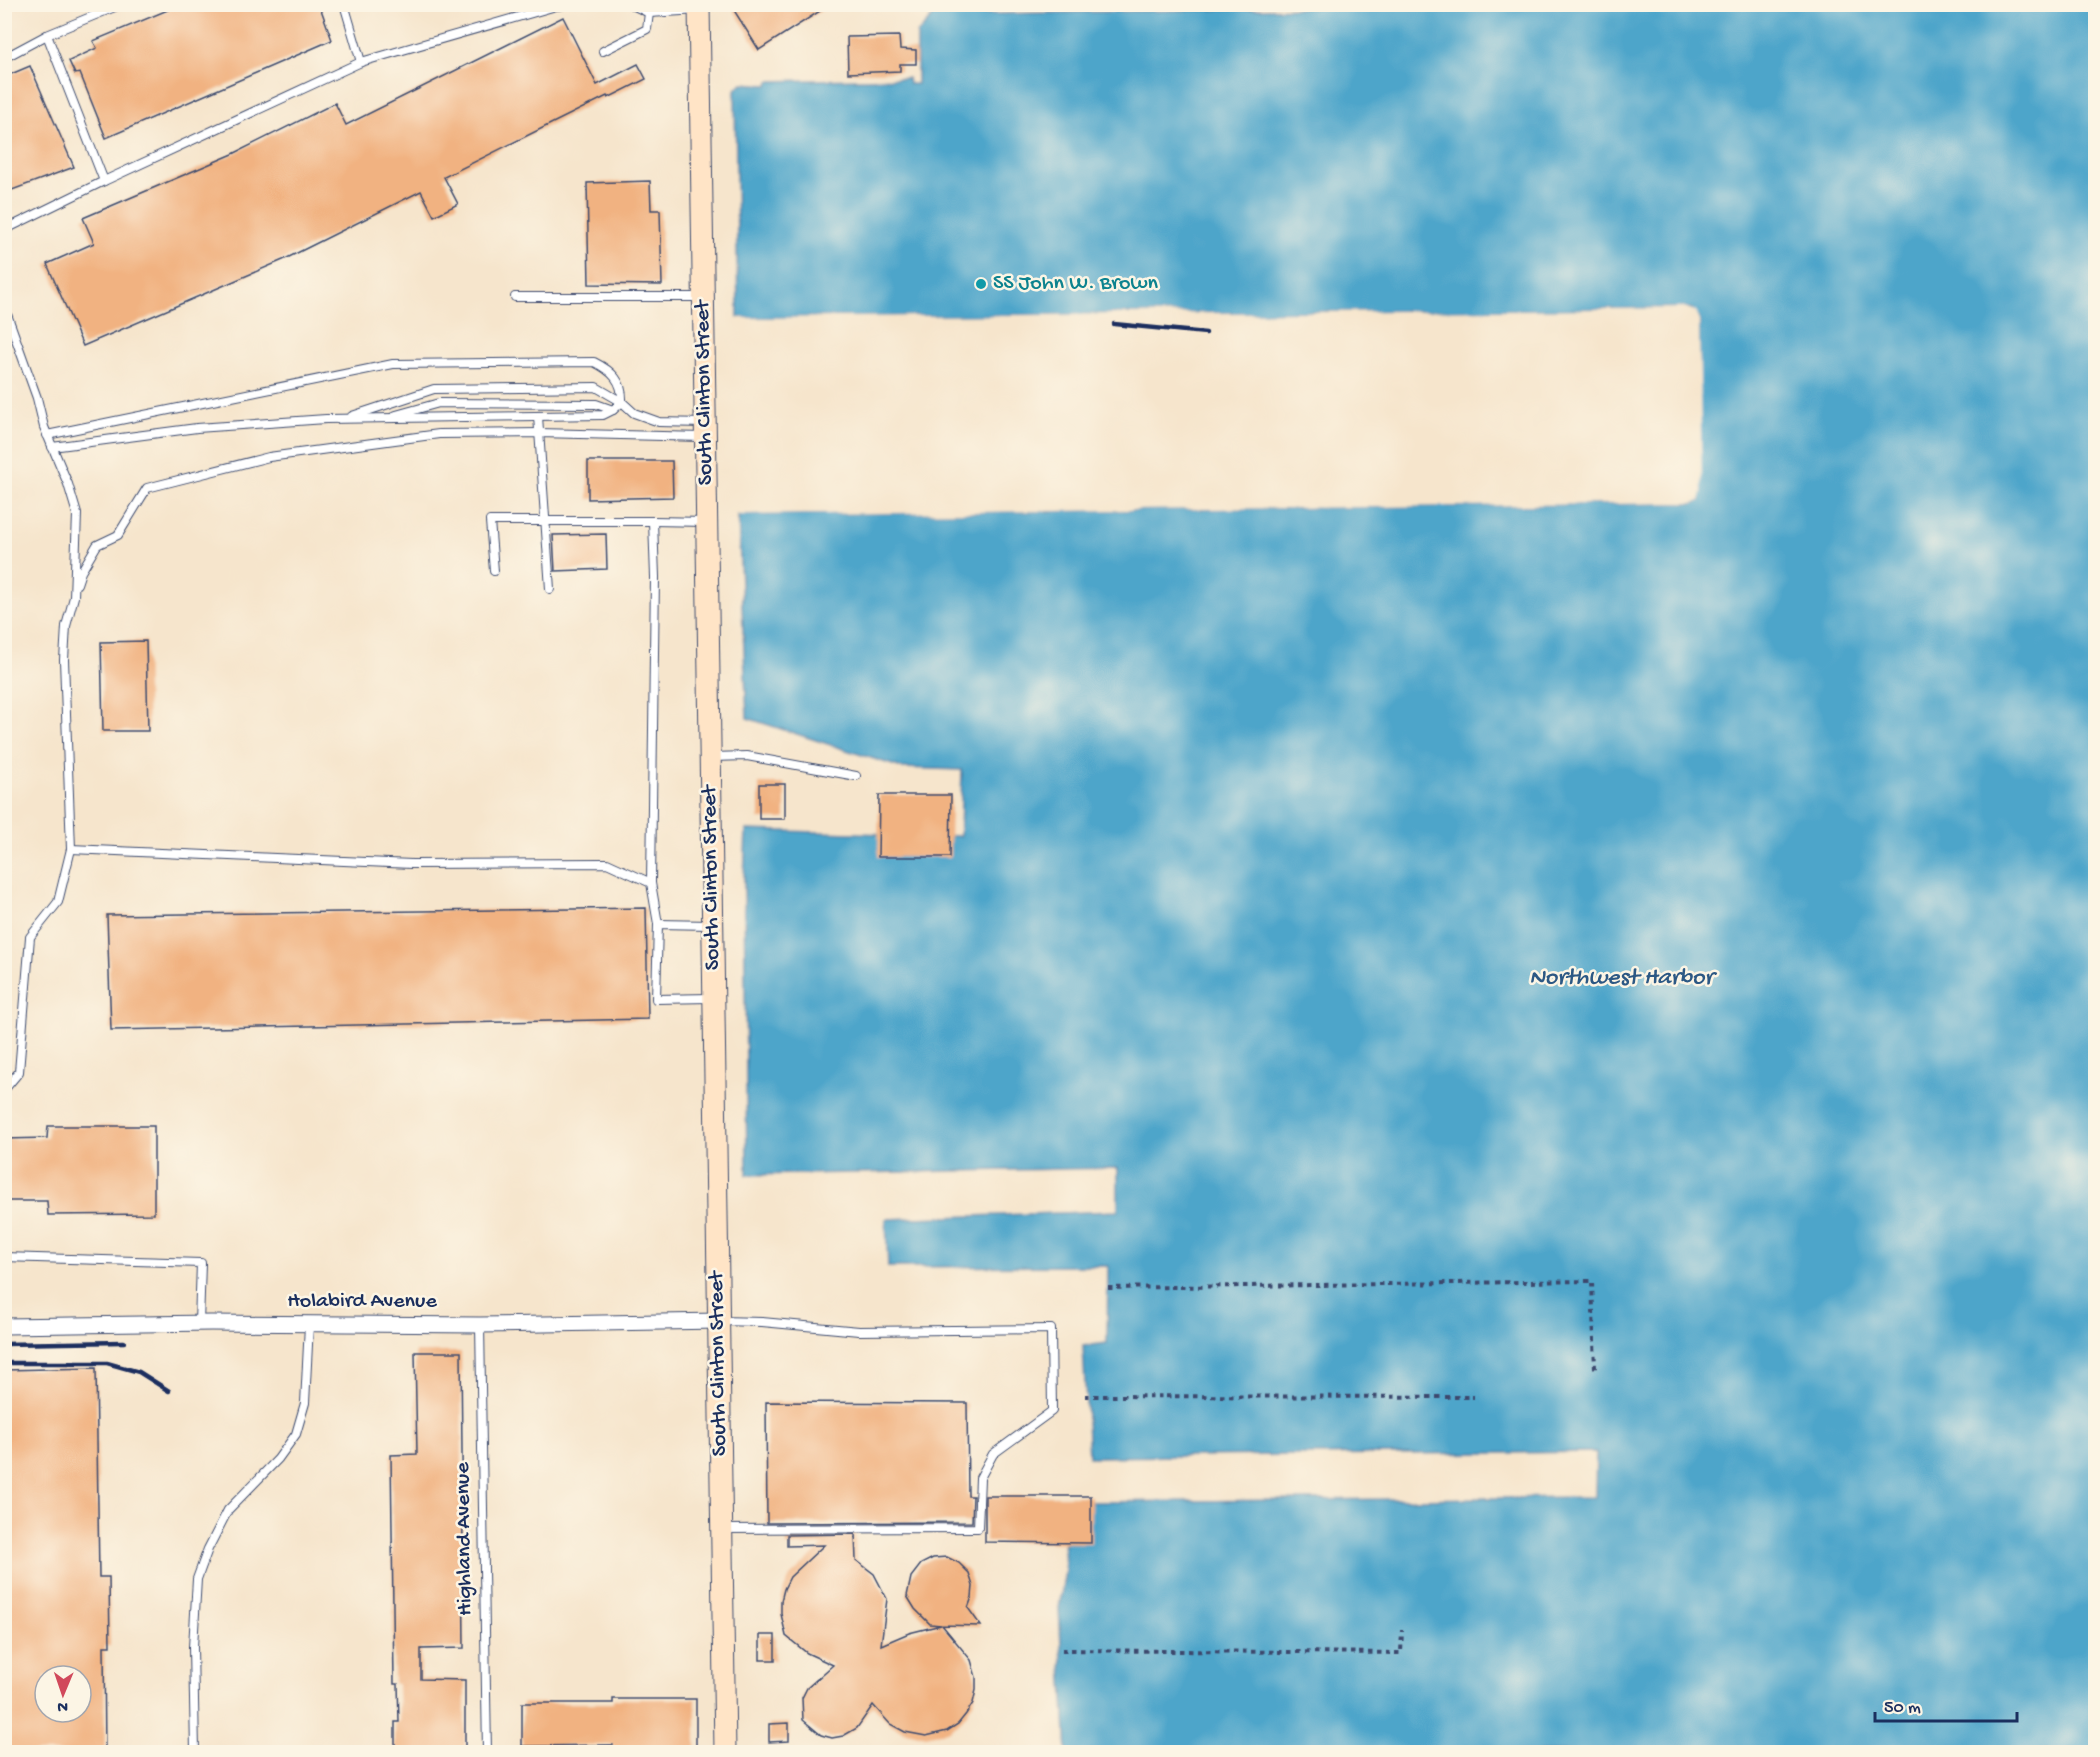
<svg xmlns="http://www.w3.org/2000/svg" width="2100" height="1757" viewBox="0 0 2100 1757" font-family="'Gochi Hand',sans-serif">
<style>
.water{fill:#4da5ca;stroke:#346a94;stroke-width:1.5}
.pier{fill:#f6e5cc}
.building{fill:#f1b281;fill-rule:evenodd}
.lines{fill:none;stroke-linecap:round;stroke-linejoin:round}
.lane-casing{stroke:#3c4a6e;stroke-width:10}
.street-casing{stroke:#3c4a6e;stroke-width:17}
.secondary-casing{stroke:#3c4a6e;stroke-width:23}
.path{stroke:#3c4a6e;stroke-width:4;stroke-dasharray:4.5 4.5;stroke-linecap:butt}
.lane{stroke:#fff;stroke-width:8}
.street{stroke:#fff;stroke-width:15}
.secondary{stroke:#ffe4c6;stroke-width:21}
.rail{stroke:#1b2f5e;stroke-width:4.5}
.culture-dot{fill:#0f9aa8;stroke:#fcf5e5;stroke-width:2}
.labels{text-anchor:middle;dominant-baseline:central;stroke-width:5;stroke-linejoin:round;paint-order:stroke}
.culture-label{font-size:22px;fill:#0d838f;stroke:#fcf5e5;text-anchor:start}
.street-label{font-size:22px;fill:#1b2f5e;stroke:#fcf5e5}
.water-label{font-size:24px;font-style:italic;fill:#2c5884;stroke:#fcf5e5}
</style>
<rect width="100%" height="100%" fill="#fcf5e5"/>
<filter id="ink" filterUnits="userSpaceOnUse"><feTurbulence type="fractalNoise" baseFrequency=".0167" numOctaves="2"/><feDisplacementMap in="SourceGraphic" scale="12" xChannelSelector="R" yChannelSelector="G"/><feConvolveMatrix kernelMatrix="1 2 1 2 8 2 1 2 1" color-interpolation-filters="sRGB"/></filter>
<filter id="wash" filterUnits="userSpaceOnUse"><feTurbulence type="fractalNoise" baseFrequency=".008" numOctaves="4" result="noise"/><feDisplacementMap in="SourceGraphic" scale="24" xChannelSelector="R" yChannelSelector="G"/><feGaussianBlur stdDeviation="1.35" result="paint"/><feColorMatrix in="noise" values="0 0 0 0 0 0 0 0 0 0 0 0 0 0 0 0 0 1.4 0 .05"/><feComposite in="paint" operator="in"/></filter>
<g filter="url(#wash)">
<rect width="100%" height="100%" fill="#f6e5cc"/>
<path class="water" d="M1513 4 2095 5V1752H1067L1059 1608 1065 1571 1064 1543 1090 1502 1595 1497 1596 1452 1089 1457 1083 1346 1107 1343 1108 1266 888 1267 886 1219 1118 1211V1168L747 1175 744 879 746 830 960 836 962 770 902 768 747 718 738 515 1693 503 1700 501 1699 318 1692 309 1685 308 738 318 735 90 742 83 768 85 769 81 908 78 909 84H917V34L934 15Z"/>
<path class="pier" d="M1685 308 1696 311 1699 318 1702 492 1700 501 1693 503 738 515V512L1693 500 1697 498 1699 491 1696 318 1694 313 1691 312 738 321V318Z"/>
<g id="blocks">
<g class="building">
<path d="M182 4H319L332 40 106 138 80 73 75 74 69 61 97 48 93 41Z"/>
<path d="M730 4H831L759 50Z"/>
<path d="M563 17 597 85 638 64 646 79 608 98 607 96 444 177 458 204 434 216 421 191 283 260 83 346 47 264 94 243 83 218 233 154 335 103 346 125Z"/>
<path d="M899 36 900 49 916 50V64H900V71L848 73 847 37Z"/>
<path d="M30 66 74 167 4 193V77Z"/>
<path d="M650 181 651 210H660L662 285 589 284 587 183Z"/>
<path d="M588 461H672L673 497 588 499Z"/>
<path d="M606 534 607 569 555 571 553 535Z"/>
<path d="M146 641 148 731H103L101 642Z"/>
<rect x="759" y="784" width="26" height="35"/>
<path d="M879 795H951L950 857H878Z"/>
<path d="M646 908 648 1019 111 1030 107 915Z"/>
<path d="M48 1126H154V1214L48 1215 47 1201H4V1139L47 1138Z"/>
<path d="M415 1352H461L464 1648 421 1649V1679L465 1680V1751L395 1752V1722H399L398 1684H394L391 1455 417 1454Z"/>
<path d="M96 1368 99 1577H109L110 1646H104L105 1752H4V1370ZM45 1676H81V1712H45Z"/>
<path d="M766 1402 967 1403 968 1496H973L972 1522 767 1523Z"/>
<path d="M985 1496H1091V1543L985 1542Z"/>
<path d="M855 1534 856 1560 874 1574 887 1599 881 1645 909 1633 941 1625 930 1624 915 1609 907 1596 911 1577 921 1564 933 1558 947 1557 959 1563 969 1573 973 1586 972 1597 968 1608 981 1626 942 1625 971 1660 976 1677V1690L973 1703 966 1714 958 1724 947 1731 926 1736 905 1732 890 1724 873 1705 857 1728 843 1736 832 1738 821 1735 803 1720 802 1698 807 1688 833 1665 807 1653 786 1636 781 1614V1601L784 1589 790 1577 824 1545 787 1546V1535Z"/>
<rect x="760" y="1635" width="15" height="25"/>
<path d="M613 1699H696V1749H613V1745L522 1746V1703H613Z"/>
<path d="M789 1723V1741L769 1742V1724Z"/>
</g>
</g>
</g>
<g filter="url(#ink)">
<use href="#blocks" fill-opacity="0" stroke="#3c4a6e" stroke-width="1.5"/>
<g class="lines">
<g class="lane-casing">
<g id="lane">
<path d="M630 4 649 13 699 10"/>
<path d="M603 51 647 29 649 13"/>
<path d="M4 58 47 35 122 4"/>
<path d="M361 62 556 6 572 4"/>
<path d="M104 181 361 62 344 4"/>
<path d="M4 230 104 181 47 35"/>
<path d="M515 297H702"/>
<path d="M4 306 37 398 44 427 68 484 77 514 74 597 66 626 64 660 71 849 58 902 30 937 19 1072 4 1090"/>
<path d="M396 415 439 403 596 404 613 410"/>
<path d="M352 416 434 389 596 387 622 402 634 413 659 422 704 423"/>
<path d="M538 416 550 589"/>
<path d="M47 435 393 364 594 362C612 371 623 381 622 402L613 410 603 415 326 419 197 428 52 447"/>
<path d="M653 521 706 522"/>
<path d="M494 571 490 521H653L655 577 651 883"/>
<path d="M77 584 81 572 97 545 118 535 147 488 269 457 439 434 539 433 703 437"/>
<path d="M712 757 747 756 856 776"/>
<path d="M71 849 412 864 607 863 651 883 658 924"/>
<path d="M711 925 658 924 656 999 711 998"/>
<path d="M4 1257 201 1263 199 1323"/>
<path d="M720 1321 762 1322 859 1331 1051 1329 1052 1411 993 1454 980 1478 978 1528 723 1529"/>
<path d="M480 1325 487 1752"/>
<path d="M195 1752 193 1647 197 1579 208 1549 228 1510 278 1459 296 1434 305 1403 309 1325"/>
</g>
</g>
<g class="street-casing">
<path id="street" d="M4 1326 211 1323 480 1325 719 1321"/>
</g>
<g class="secondary-casing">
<path id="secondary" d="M699 4 725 1752"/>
</g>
<g class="path">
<path d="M1108 1288 1592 1281 1595 1369"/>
<path d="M1085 1396 1474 1397"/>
<path d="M1062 1650 1401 1653 1402 1630"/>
</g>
<use href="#lane" class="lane"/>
<use href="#street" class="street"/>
<use href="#secondary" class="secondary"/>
<g class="rail">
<path d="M1114 324 1206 333"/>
<path d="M4 1344 124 1342"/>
<path d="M4 1363H107L139 1372 169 1391"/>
</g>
</g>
</g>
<circle class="culture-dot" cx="981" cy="284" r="6"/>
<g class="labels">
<g class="culture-label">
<text x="993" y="284">SS John W. Brown</text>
</g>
<g class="street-label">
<text transform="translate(705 393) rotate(-91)">South Clinton Street</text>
<text transform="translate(712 878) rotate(-91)">South Clinton Street</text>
<text x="362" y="1302">Holabird Avenue</text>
<text transform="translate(719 1364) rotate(-91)">South Clinton Street</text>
<text transform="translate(465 1539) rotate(-91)">Highland Avenue</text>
</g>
<g class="water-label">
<text x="1621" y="978">Northwest Harbor</text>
</g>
</g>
<rect width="2100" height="1757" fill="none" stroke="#fcf5e5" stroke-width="24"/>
<g transform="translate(63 1694) rotate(182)"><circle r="28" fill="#fcf5e5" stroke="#a2a6af" stroke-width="1.5"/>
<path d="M0-4.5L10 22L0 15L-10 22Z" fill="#d1495b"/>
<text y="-9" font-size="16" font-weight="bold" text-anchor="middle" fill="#1b2f5e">N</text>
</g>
<path d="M1875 1712v9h142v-9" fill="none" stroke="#1b2f5e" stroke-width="3"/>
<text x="1884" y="1712" font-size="18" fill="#1b2f5e" stroke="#fcf5e5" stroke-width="4.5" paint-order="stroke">50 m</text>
</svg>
